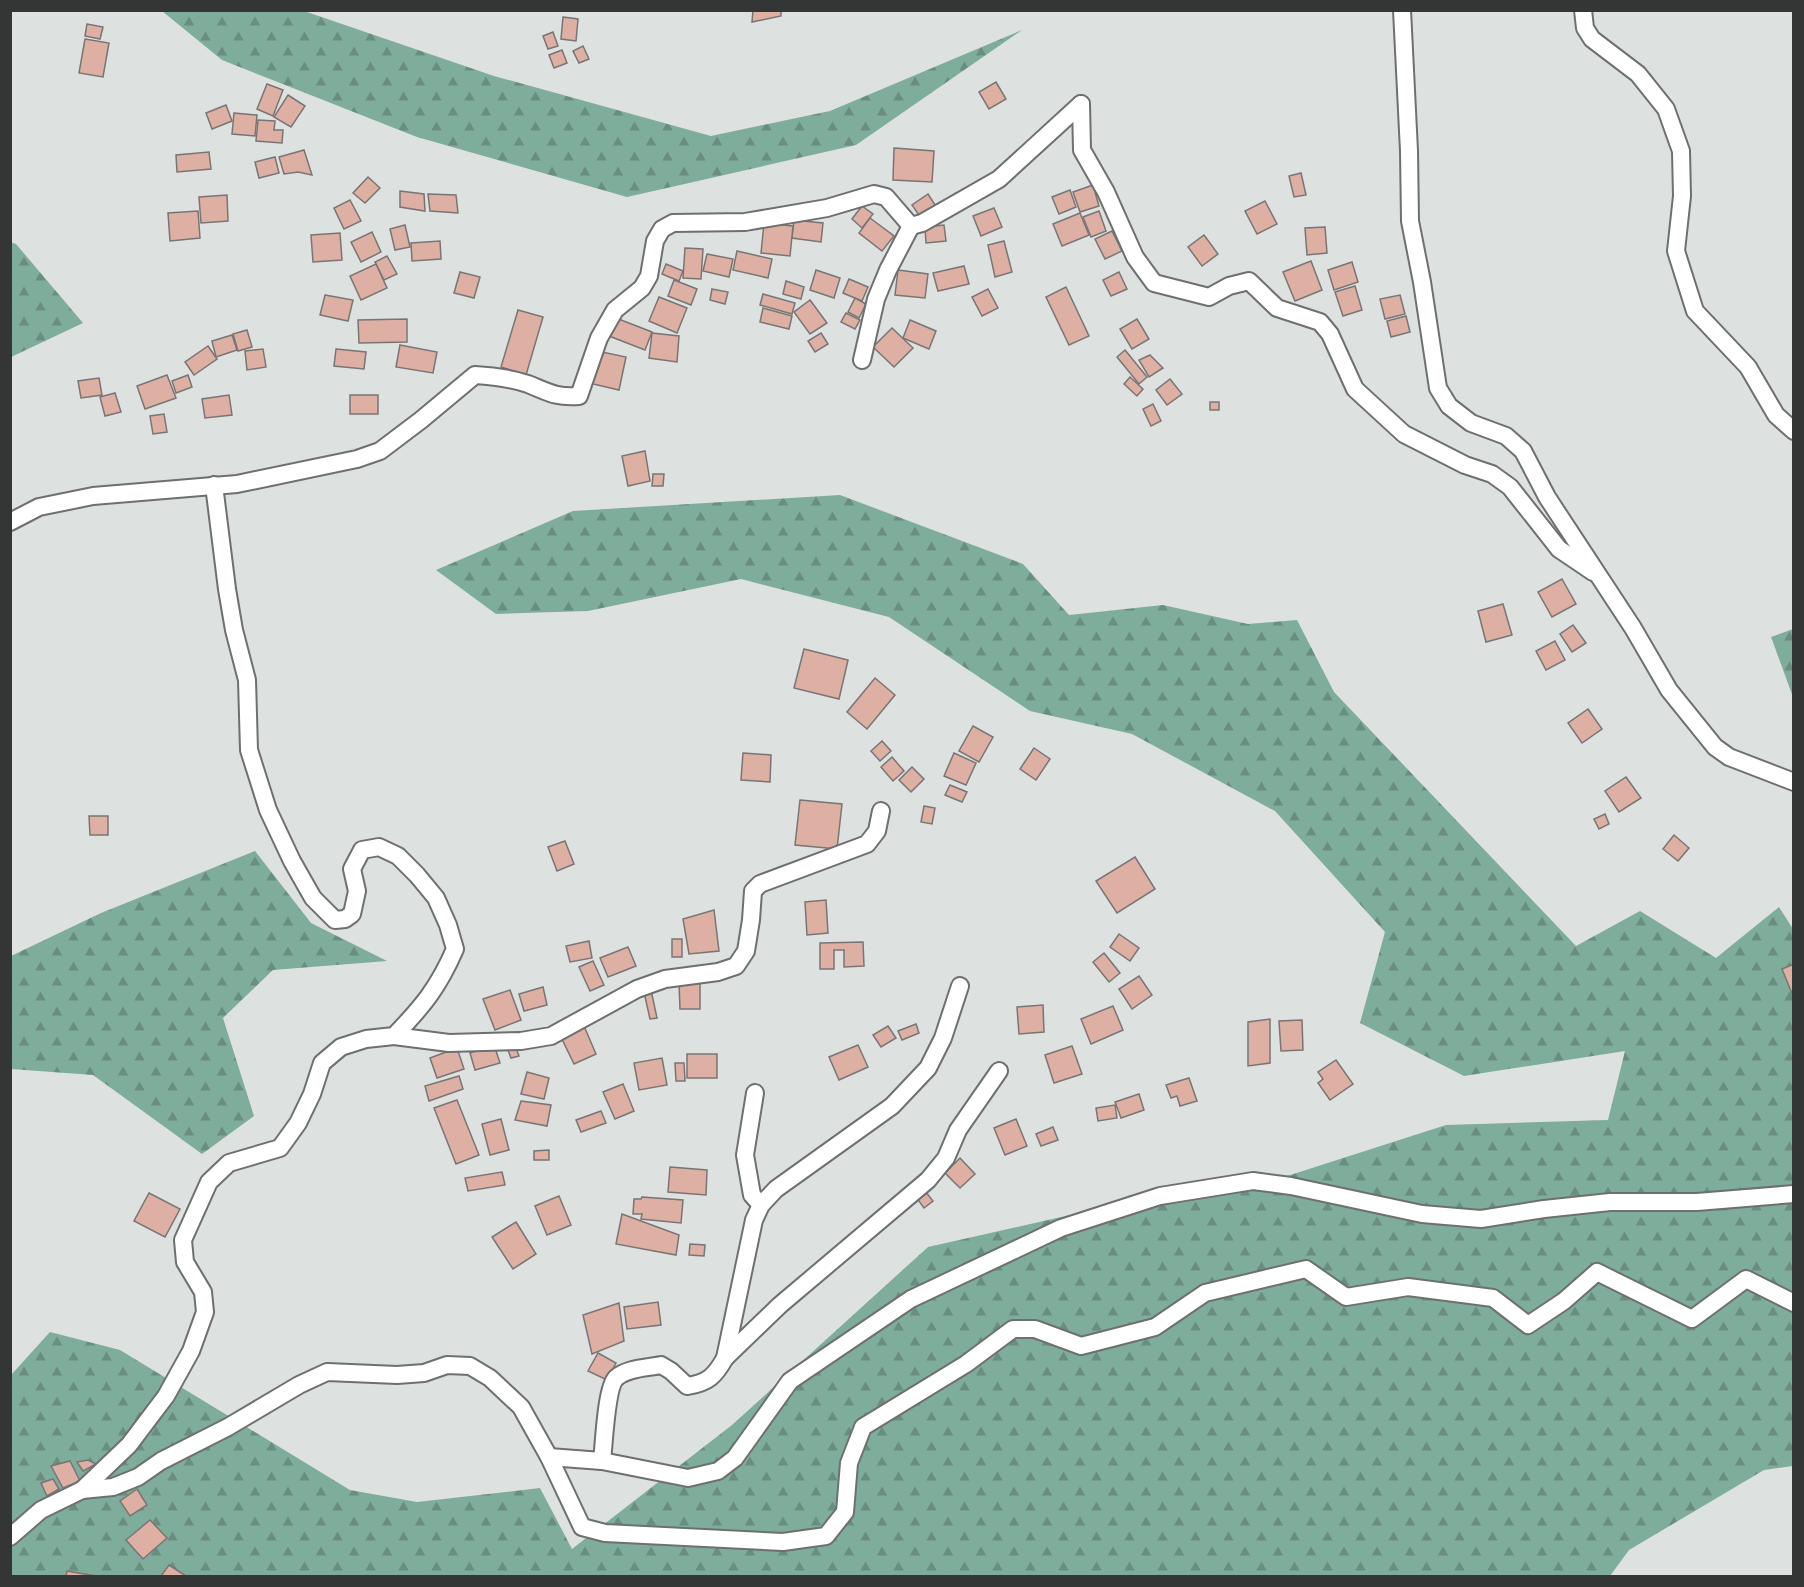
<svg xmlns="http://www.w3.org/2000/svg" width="1804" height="1587" viewBox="0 0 1804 1587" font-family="'Varela Round',sans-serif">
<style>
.forest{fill:url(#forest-firs)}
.building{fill:#deb0a4;stroke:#797574;stroke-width:1.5}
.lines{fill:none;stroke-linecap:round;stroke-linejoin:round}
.minor-casing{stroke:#6d706f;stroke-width:20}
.minor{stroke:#fff;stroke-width:16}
</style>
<defs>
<pattern id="forest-firs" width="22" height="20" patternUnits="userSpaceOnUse" patternTransform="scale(1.5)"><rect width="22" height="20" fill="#7fad9b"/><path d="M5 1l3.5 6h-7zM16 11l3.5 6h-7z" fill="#698e7f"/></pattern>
</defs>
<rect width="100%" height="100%" fill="#dde1df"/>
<g class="forest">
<path d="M162 11H304L494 76 711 136 830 111 1022 30 856 145 627 197 417 137 222 60Z"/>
<path d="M10 242 16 244 83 323 11 357Z"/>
<path d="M840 495 1023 564 1069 615 1163 605 1248 624 1297 620 1334 692 1576 946 1640 911 1716 958 1779 907 1793 929V1466L1764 1470 1629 1550 1610 1576H11V1375L50 1332 120 1350 350 1490 417 1502 540 1488 572 1549 732 1425 928 1247 1145 1198 1237 1192 1446 1125 1608 1120 1625 1051 1464 1076 1360 1023 1385 932 1275 811 1132 734 1030 711 889 617 741 579 588 611 496 614 436 570 573 511Z"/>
<path d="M1793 629H1794L1793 697 1771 637Z"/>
<path d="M255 851 311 923 387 961 273 970 223 1018 254 1116 202 1154 93 1075 11 1069V956L101 913Z"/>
</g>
<g class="building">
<path d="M753 10H781V16L752 22Z"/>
<path d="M563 17 578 19 576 41 561 39Z"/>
<path d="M87 24 103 27 100 39 85 36Z"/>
<path d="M553 32 558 46 548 49 543 36Z"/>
<path d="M85 39 109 43 103 77 79 73Z"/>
<path d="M583 46 589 59 579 63 573 51Z"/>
<path d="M562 50 567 63 554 68 549 55Z"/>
<path d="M996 82 1006 99 989 109 979 92Z"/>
<path d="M267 84 283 90 273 116 257 109Z"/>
<path d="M288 95 305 106 291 127 274 117Z"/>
<path d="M226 105 232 121 212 129 206 113Z"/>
<path d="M234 113 257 115 255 136 232 134Z"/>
<path d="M258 120 275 121 274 130H283L282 143 256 141Z"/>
<path d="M894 148 934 151 932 182 893 180Z"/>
<path d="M304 150 312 175 298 172 284 174 279 157Z"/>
<path d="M209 152 211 169 177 172 176 155Z"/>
<path d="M275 157 279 173 259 178 255 162Z"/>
<path d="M1301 173 1306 195 1294 197 1289 176Z"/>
<path d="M368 177 380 188 365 203 353 193Z"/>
<path d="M1093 185 1099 206 1080 212 1073 192Z"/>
<path d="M1070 190 1076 207 1059 214 1052 197Z"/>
<path d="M400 191 424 194 425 211 400 207Z"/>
<path d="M428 194 456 195 458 213 430 211Z"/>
<path d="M928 194 937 208 921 218 912 205Z"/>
<path d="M227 195 228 221 201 223 199 197Z"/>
<path d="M350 200 361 221 344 229 334 208Z"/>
<path d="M1265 201 1277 224 1257 234 1245 211Z"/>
<path d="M862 206 873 214 862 228 852 219Z"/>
<path d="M994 208 1002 227 981 236 973 216Z"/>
<path d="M198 211 200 238 170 241 168 213Z"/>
<path d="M1099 211 1106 231 1091 237 1083 217Z"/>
<path d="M1080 213 1089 235 1062 246 1053 224Z"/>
<path d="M870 218 894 236 882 251 859 233Z"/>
<path d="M794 220 823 223 821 242 792 238Z"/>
<path d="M764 223 793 226 790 256 761 253Z"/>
<path d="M405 225 410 247 395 250 390 229Z"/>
<path d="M944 225 946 241 926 243 925 227Z"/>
<path d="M1325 227 1327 253 1307 255 1305 228Z"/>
<path d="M1112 231 1122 251 1105 259 1095 239Z"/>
<path d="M372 232 381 252 361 262 351 242Z"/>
<path d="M340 233 342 260 313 262 311 235Z"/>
<path d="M1204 235 1218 254 1202 266 1188 247Z"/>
<path d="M440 241 441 259 412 261 411 243Z"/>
<path d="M1004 241 1012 272 995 277 988 245Z"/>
<path d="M685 248 703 249 701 279 683 278Z"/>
<path d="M737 251 772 259 768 278 733 270Z"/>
<path d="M707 254 733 259 729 277 703 271Z"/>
<path d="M387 256 397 274 384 280 375 262Z"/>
<path d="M1311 261 1322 290 1295 301 1283 272Z"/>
<path d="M1352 262 1358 282 1334 290 1328 270Z"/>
<path d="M376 264 387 288 361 300 350 276Z"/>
<path d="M666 264 683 271 679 281 662 274Z"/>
<path d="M964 266 969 284 938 291 933 273Z"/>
<path d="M816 270 840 278 834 298 810 290Z"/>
<path d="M898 270 928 274 925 298 895 295Z"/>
<path d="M460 272 480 277 474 298 454 293Z"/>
<path d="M1119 272 1127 289 1111 296 1103 280Z"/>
<path d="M849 279 868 287 862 301 843 293Z"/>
<path d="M674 280 697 289 691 305 668 296Z"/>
<path d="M786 281 804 287 801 299 783 294Z"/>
<path d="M1355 286 1362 310 1343 316 1335 292Z"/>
<path d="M1066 287 1089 336 1069 345 1046 297Z"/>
<path d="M712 289 728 292 725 304 710 300Z"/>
<path d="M988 289 998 308 982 316 972 297Z"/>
<path d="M763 294 795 303 792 314 760 305Z"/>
<path d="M325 295 353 300 348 321 320 315Z"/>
<path d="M1400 295 1405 314 1385 319 1380 299Z"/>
<path d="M659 297 687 308 677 333 649 321Z"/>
<path d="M855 298 866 304 859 318 848 312Z"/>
<path d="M810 300 827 323 810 334 794 312Z"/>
<path d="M763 308 792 316 789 329 760 322Z"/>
<path d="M518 310 543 317 526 375 501 367Z"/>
<path d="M846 313 860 320 855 329 841 322Z"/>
<path d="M1406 316 1410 332 1391 337 1387 321Z"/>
<path d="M616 318 652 332 645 350 609 336Z"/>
<path d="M407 319V342L359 343 358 320Z"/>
<path d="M1137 319 1149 339 1132 349 1120 329Z"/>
<path d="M910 320 936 331 929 349 903 338Z"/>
<path d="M892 328 913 348 894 367 873 347Z"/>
<path d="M247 330 252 347 238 351 233 334Z"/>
<path d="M652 333 679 336 677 362 649 358Z"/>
<path d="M821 333 828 344 815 352 808 341Z"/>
<path d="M232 335 237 350 216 357 212 341Z"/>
<path d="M400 345 437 352 433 373 396 367Z"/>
<path d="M208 346 217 359 194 375 185 362Z"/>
<path d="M263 349 266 367 247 370 245 351Z"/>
<path d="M336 349 366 352 364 369 334 366Z"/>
<path d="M1125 350 1147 377 1139 384 1117 357Z"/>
<path d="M597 351 626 357 619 390 589 383Z"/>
<path d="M1150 355 1163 368 1149 377 1139 360Z"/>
<path d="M167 375 176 398 145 409 137 386Z"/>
<path d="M188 375 192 387 176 393 172 381Z"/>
<path d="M1130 377 1143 389 1137 396 1124 384Z"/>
<path d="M99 378 102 395 81 398 78 381Z"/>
<path d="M1170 379 1182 394 1167 405 1156 390Z"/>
<path d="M115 393 121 412 105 416 100 397Z"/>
<path d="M229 395 232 415 205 418 202 399Z"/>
<rect x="350" y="395" width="28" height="19"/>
<rect x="1210" y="402" width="9" height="8"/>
<path d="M1153 404 1161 421 1151 426 1143 409Z"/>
<path d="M164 414 167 432 153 434 150 416Z"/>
<path d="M645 451 650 481 628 486 622 456Z"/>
<path d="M653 474H664L663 486H652Z"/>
<path d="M1562 579 1576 604 1552 617 1538 592Z"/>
<path d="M1503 604 1512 635 1486 642 1478 611Z"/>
<path d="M1573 625 1586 643 1572 652 1560 634Z"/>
<path d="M1555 641 1565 660 1546 670 1536 651Z"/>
<path d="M804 649 848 660 839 699 794 688Z"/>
<path d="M875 678 895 695 867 729 847 712Z"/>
<path d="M1588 709 1602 729 1582 743 1568 723Z"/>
<path d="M973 726 993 737 979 762 959 751Z"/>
<path d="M882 741 891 751 880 761 871 751Z"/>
<path d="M1034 748 1050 759 1036 780 1020 769Z"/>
<path d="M743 753 771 755 770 782 741 780Z"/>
<path d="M954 753 976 763 966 785 944 776Z"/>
<path d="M892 757 904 771 893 781 881 767Z"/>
<path d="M912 767 924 779 911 792 899 780Z"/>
<path d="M1626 777 1641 798 1619 812 1605 791Z"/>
<path d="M950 785 967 792 962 802 945 795Z"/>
<path d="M800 800 842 804 837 849 795 845Z"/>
<path d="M924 806 935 808 932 824 921 822Z"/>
<path d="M1605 814 1609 824 1599 829 1594 819Z"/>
<path d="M89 816H108V835H90Z"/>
<path d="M1674 835 1689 848 1678 861 1663 849Z"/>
<path d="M565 841 574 864 557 871 548 847Z"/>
<path d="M1135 857 1155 889 1117 913 1096 881Z"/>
<path d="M826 900 828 933 807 935 805 902Z"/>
<path d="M714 910 719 951 689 954 683 919Z"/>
<path d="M1119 934 1139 948 1130 961 1110 947Z"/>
<rect x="672" y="939" width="10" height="18"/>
<path d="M589 941 592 958 570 962 566 946Z"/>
<path d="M863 942 864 966 844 967V950H834V969H820V943Z"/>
<path d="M628 947 636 966 608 977 600 958Z"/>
<path d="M1104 953 1120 973 1109 982 1093 962Z"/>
<path d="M593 961 604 985 590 991 579 967Z"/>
<path d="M1794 964V996H1793L1782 969Z"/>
<path d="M1139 976 1152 995 1132 1009 1119 989Z"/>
<path d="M679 982H700V1009H680Z"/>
<path d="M543 987 547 1005 524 1011 519 994Z"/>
<path d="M510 990 521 1020 495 1030 483 999Z"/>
<path d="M651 990 657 1018 650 1019 644 992Z"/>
<path d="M1043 1005 1044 1032 1019 1034 1017 1007Z"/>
<path d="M1113 1006 1123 1030 1091 1044 1081 1019Z"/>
<path d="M1270 1019V1063L1248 1066V1022Z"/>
<path d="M1302 1020 1303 1050 1281 1051 1279 1021Z"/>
<path d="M916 1024 919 1033 902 1040 898 1031Z"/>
<path d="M584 1026 596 1054 574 1064 561 1037Z"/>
<path d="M888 1026 896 1038 881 1047 873 1035Z"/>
<path d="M494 1045 500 1063 475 1070 470 1053Z"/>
<path d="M858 1045 868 1067 839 1080 829 1057Z"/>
<path d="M1072 1046 1082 1074 1054 1083 1045 1055Z"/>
<path d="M457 1048 464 1069 437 1078 430 1058Z"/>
<path d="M516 1048 519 1056 511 1058 508 1050Z"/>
<rect x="687" y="1054" width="30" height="24"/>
<path d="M662 1058 667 1085 639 1090 634 1063Z"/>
<path d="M1336 1060 1353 1084 1330 1100 1318 1083 1323 1079 1318 1072Z"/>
<path d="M675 1063H684L685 1081H676Z"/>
<path d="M527 1072 549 1078 544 1099 521 1094Z"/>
<path d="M459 1076 463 1089 429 1101 425 1086Z"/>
<path d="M1189 1078 1197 1101 1180 1106 1177 1096 1171 1098 1166 1085Z"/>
<path d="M623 1084 634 1111 615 1119 603 1092Z"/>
<path d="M1139 1094 1144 1110 1121 1118 1115 1102Z"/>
<path d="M457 1100 479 1155 456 1164 434 1108Z"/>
<path d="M521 1101 551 1105 547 1126 515 1120Z"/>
<path d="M1115 1105 1117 1118 1098 1121 1096 1108Z"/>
<path d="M601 1111 606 1123 581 1132 576 1120Z"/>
<path d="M501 1119 509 1150 490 1155 482 1124Z"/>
<path d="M1016 1119 1027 1146 1005 1155 994 1128Z"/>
<path d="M1053 1127 1058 1140 1041 1146 1036 1134Z"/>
<path d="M549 1150V1160H534V1151Z"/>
<path d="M960 1158 975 1174 960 1188 945 1173Z"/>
<path d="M670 1167 707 1170 706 1195 668 1192Z"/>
<path d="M502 1172 505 1185 468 1191 465 1178Z"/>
<path d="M925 1191 933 1201 924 1208 916 1197Z"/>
<path d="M149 1193 180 1209 165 1237 134 1221Z"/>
<path d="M559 1196 571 1225 547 1235 535 1206Z"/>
<path d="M642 1197 683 1200 681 1223 641 1219 642 1214H633L634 1199H641Z"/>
<path d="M622 1214 679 1235 676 1255 616 1244Z"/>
<path d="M516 1222 536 1254 513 1269 492 1237Z"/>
<path d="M690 1244 705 1245 704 1256 689 1255Z"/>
<path d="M658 1302 661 1325 627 1329 624 1307Z"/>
<path d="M619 1303 624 1341 592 1354 583 1315Z"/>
<path d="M598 1353 616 1363 607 1380 588 1371Z"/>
<path d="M88 1460 96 1464 83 1471 77 1462Z"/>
<path d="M70 1461 80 1481 63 1488 51 1466Z"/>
<path d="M53 1479 59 1489 47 1496 41 1483Z"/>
<path d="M137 1489 147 1505 130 1516 120 1501Z"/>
<path d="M150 1520 167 1538 143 1559 126 1540Z"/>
<path d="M169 1565 186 1576H161Z"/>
<path d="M67 1571 96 1576H66Z"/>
</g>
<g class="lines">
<g class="minor-casing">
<g id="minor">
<path d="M1402 10 1409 151 1410 221 1422 282 1438 388 1449 406 1471 423 1506 436 1523 451 1547 497 1633 628 1669 690 1715 747 1729 757 1794 782"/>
<path d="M1583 10 1585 28 1592 39 1638 74 1666 109 1681 151 1682 196 1676 251 1695 311 1748 367 1776 415 1794 431"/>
<path d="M1081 104 1082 150 1106 192 1135 257 1154 283 1209 297 1229 286 1249 281 1277 308 1320 322 1330 334 1355 389 1404 434 1465 465 1492 474 1510 487 1559 549 1593 572"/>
<path d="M862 360 876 299 888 270 911 226"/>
<path d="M10 522 39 507 93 496 237 484 357 459 380 451 421 420 475 375C493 376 510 378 528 384 548 392 556 398 579 396L599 338 615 310 642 288 649 276 655 241 662 229 673 223 745 222 827 208 874 194 886 197 911 226 922 223 999 179 1081 104"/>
<path d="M394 1036 449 1043 521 1041 551 1036 637 989 665 979 718 972 736 966 746 951 751 920 753 891 760 884 867 844 877 831 881 811"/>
<path d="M755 1093 745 1155 752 1195 761 1205"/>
<path d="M725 1358 780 1305 928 1180 946 1158 958 1130 999 1071"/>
<path d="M549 1457 602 1461 688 1478 718 1471 735 1458 790 1381 911 1299 1061 1228 1160 1196 1253 1181 1291 1186 1422 1214 1481 1219 1544 1209 1610 1202H1697L1794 1194"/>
<path d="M602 1461C604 1445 606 1388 616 1378 627 1368 647 1368 661 1365L671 1371 687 1386C708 1383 715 1376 725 1358L754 1220 761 1205 776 1189 892 1106 928 1068 943 1038 960 986"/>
<path d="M82 1490 129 1445 166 1396 191 1351 205 1312 203 1292 185 1262 183 1240 209 1182 229 1163 280 1148 298 1123 312 1094 322 1063 341 1047 366 1039 394 1036C423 1006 438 988 455 949L448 925 436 898 417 875 398 856 379 847 362 850 352 869 357 891 352 914 345 919 335 920 313 898 292 861 268 810 249 750 247 680 234 630 227 589 214 485"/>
<path d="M10 1537 41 1510 82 1490 113 1487 138 1477 161 1461 228 1427 299 1385 327 1372 397 1375 424 1373 447 1365 470 1366 490 1378 521 1407 549 1457 582 1527 605 1533 783 1542 826 1536 845 1512 849 1463 863 1427 966 1364 1013 1329H1035L1081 1346 1155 1327 1205 1293 1306 1269 1346 1297 1408 1287 1493 1298 1528 1325 1564 1301 1597 1272 1692 1319 1746 1279 1794 1303"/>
</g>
</g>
<use href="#minor" class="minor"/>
</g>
<rect width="1804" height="1587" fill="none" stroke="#343535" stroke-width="24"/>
</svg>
